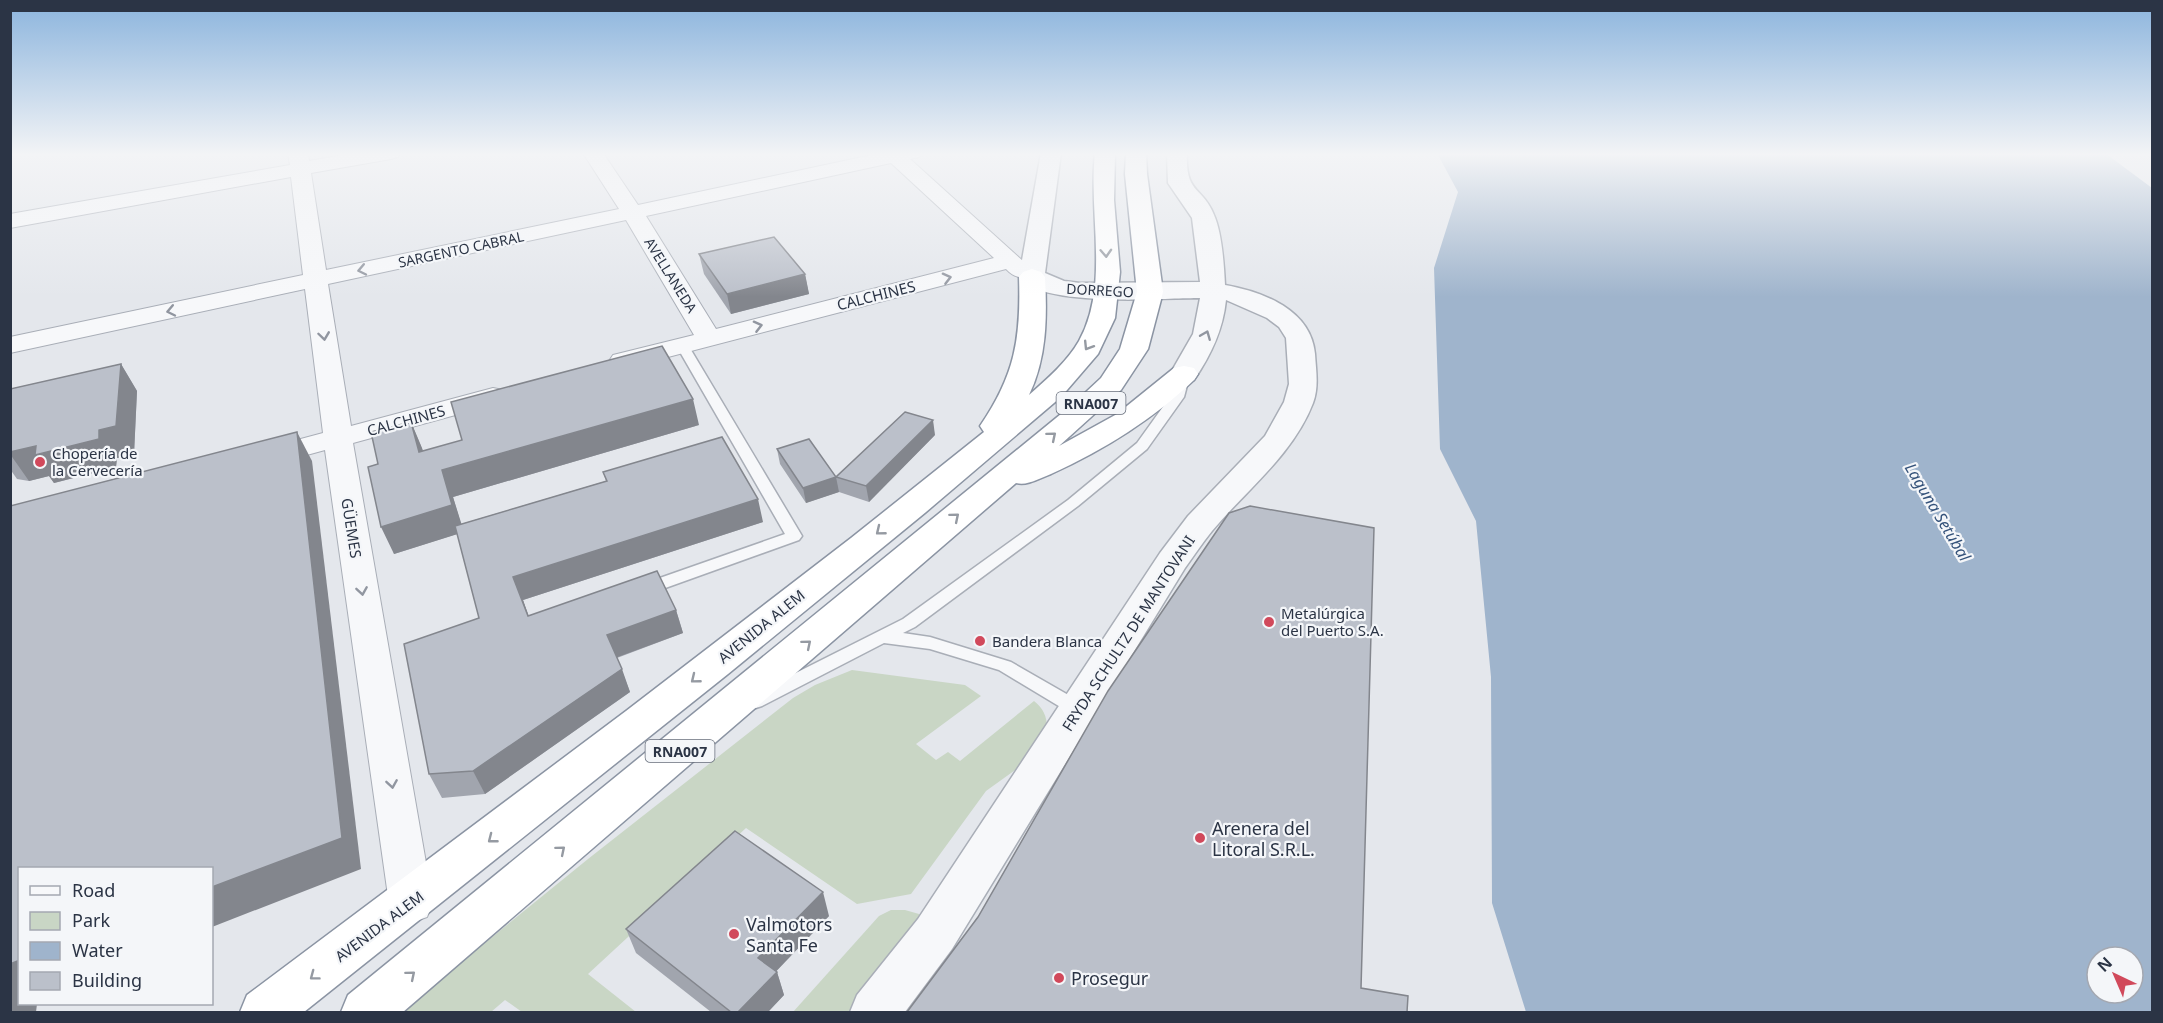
<svg xmlns="http://www.w3.org/2000/svg" width="2163" height="1023" viewBox="0 0 2163 1023" font-family="'Noto Sans',sans-serif">
<style>
.green{fill:#c9d6c5}
.water{fill:#9fb4cc;fill-rule:evenodd}
.lines{fill:none;stroke-linecap:round;stroke-linejoin:round}
.service-casing{stroke:#a9aeb7;stroke-width:3}
.minor-casing{stroke:#a9aeb7;stroke-width:2}
.tertiary-casing{stroke:#a9aeb7;stroke-width:3}
.trunk-casing{stroke:#8b94a3;stroke-width:3}
.service{fill:#f7f8fa;fill-rule:evenodd}
.minor{fill:#f7f8fa;fill-rule:evenodd}
.tertiary{fill:#f7f8fa;fill-rule:evenodd}
.trunk{fill:#fff;fill-rule:evenodd}
.wall{fill:#a1a5ae}
.shaded-wall{fill:#83868d}
.building{fill:#bbc0ca;stroke:#83868d;stroke-width:1.5}
.oneway{stroke:#959aa2}
.oneway2{stroke:#9196a0}
.poi-dot{fill:#d1495b;stroke:#f4f6f9;stroke-width:2}
.labels{text-anchor:middle;dominant-baseline:central;stroke-width:4.5;stroke-linejoin:round;paint-order:stroke}
.far-street-label{font-size:14px;fill:#2b3445;stroke:#f4f6f9}
.shield{fill:#f4f6f9;stroke:#676e7b;stroke-width:1.5}
.shield-label{font-size:14px;font-weight:bold;fill:#2b3445}
.street-label{font-size:15px;fill:#2b3445;stroke:#f4f6f9}
.poi-label{font-size:15px;fill:#2b3445;stroke:#f4f6f9;text-anchor:start}
.water-label{font-size:16px;font-style:italic;fill:#34527a;stroke:#f4f6f9}
.near-poi-label{font-size:18px;fill:#2b3445;stroke:#f4f6f9;text-anchor:start}
</style>
<rect width="100%" height="100%" fill="#e4e7ec"/>
<g class="green">
<path d="M852 670 965 685 981 696 916 744 936 760 948 752 960 761 1034 701C1043 708 1047 716 1047 728L1018 768 986 791 911 894 857 904 746 828 588 974 636 1012H522L505 1000 491 1012H400L588 859 793 698 815 685Z"/>
<path d="M891 910H905L919 914 921 923 850 1012H793L879 916Z"/>
</g>
<path class="water" d="M1437 153H2105L2152 188V1012H1526L1492 903 1491 677 1476 521 1440 449 1434 268 1458 192ZM2097 957H2133V993H2097Z"/>
<g class="lines">
<g class="service-casing">
<g id="service">
<path d="M682 341 688 345 802 536 799 540 643 596 637 594 635 590 637 586 785 534 676 345Z"/>
<path d="M1184 370 1190 374 1184 397 1147 449 1078 506 915 627 903 633 930 637 1011 662 1084 704 1087 709 1084 714 1078 716 1072 714 999 670 930 649 884 643 762 706 756 708 750 706 747 701 750 696 903 619 1068 500 1137 443 1170 397 1178 374Z"/>
</g>
</g>
<g class="minor-casing">
<path id="minor" d="M288 153H308L309 161 355 153H401L398 157 391 159 311 173 326 270 619 209 583 153H603L638 205 881 153H922L919 157 910 159 1034 271 1030 276C1020 279 1014 277 1006 269L622 369 613 367 609 361 613 355 694 335 626 220 328 284 351 426 493 388 503 390 507 396 503 402 353 443 433 903 427 917 411 923 395 917 389 903 325 450 263 467 252 464 248 458 252 452 323 433 305 289 10 353V337L303 275 291 177 10 228V214L290 165ZM891 163 994 258 716 329 646 216Z"/>
</g>
<g class="tertiary-casing">
<path id="tertiary" d="M1041 153H1061L1045 273 1064 281 1080 283 1200 282 1192 218 1168 183 1167 153H1187C1185 195 1203 186 1214 215 1222 233 1224 265 1225 285 1264 292 1311 310 1315 354 1316 371 1319 387 1313 403 1293 455 1246 490 1212 531 1202 543 1194 556 1185 568L952 949 905 1012H850L857 995 918 919 1160 553 1188 516 1265 436 1284 402 1289 384 1286 338 1279 327 1267 318 1226 300C1223 330 1211 355 1194 380L1184 382 1174 380 1170 374 1193 334 1200 298C1163 298 1041 308 1019 277Z"/>
</g>
<g class="trunk-casing">
<g id="trunk">
<path d="M1095 153H1115L1114 200 1120 272 1115 318 1098 354 1061 397 926 512 728 674 304 1012H240L247 995 626 711 851 538 984 432 980 426C1015 375 1021 338 1019 277L1023 272 1032 269 1041 272 1045 277C1047 317 1047 358 1029 395 1047 379 1067 362 1079 341 1110 285 1088 214 1095 153Z"/>
<path d="M1126 153H1146L1147 174 1163 292 1148 349 1121 390 1059 446 1117 414 1174 368 1184 366 1194 368 1198 374 1194 380C1152 420 1104 450 1051 474 1040 478 1028 486 1016 483L403 1012H341L348 995 1072 405 1101 378 1120 349 1137 292 1125 174Z"/>
</g>
</g>
<use href="#service" class="service"/>
<use href="#minor" class="minor"/>
<use href="#tertiary" class="tertiary"/>
<use href="#trunk" class="trunk"/>
</g>
<g class="wall">
<path d="M699 254 805 274 809 294 731 314 704 274Z"/>
<path d="M121 364 137 391 134 454 117 458 116 467 54 483 49 476 29 481 17 479 10 469V389Z"/>
<path d="M411 422 423 451 699 425 453 497 461 524 606 481 603 472 763 522 523 600 528 616 676 610 683 633 617 658 630 692 485 794 442 798 429 774 479 618 457 534 394 554 378 464Z"/>
<path d="M935 435 869 502 839 492 806 503 780 464 777 449 836 477Z"/>
<path d="M829 916 776 971 777 972 784 995 768 1012H711L636 953 626 929Z"/>
</g>
<g class="shaded-wall">
<path d="M805 274 809 294 731 314 727 294Z"/>
<path d="M121 364 137 391 134 454 117 458 116 467 54 483 49 476 29 481 10 454V445L36 446 99 430Z"/>
<path d="M693 399 699 425 453 497 464 532 394 554 381 527 442 470Z"/>
<path d="M933 420 935 435 869 502 866 486Z"/>
<path d="M411 422 422 448 431 479 419 452Z"/>
<path d="M297 432 312 461 361 869 212 927V887Z"/>
<path d="M836 477 839 492 806 503 803 488Z"/>
<path d="M758 499 763 522 523 600 537 639 513 577Z"/>
<path d="M676 610 683 633 615 658 607 635Z"/>
<path d="M622 669 630 692 485 794 473 771Z"/>
<path d="M823 892 829 916 766 982 758 958Z"/>
<path d="M20 960V1004H37L36 1012H10V964Z"/>
<path d="M777 972 784 995 768 1012H738Z"/>
</g>
<g class="building">
<path d="M774 237 805 274 727 294 699 254Z"/>
<path d="M662 346 693 399 442 470 452 505 381 527 368 467 378 464 371 432 411 422 419 452 462 440 451 402Z"/>
<path d="M121 364 116 426 99 430V439L35 455 36 446 10 452V389Z"/>
<path d="M905 412 933 420 866 486 836 477Z"/>
<path d="M297 432 342 838 212 887V868H20V960L10 964V506Z"/>
<path d="M722 437 758 499 513 577 528 616 657 571 676 610 607 635 622 669 473 771 429 774 404 644 479 618 455 526 607 481 603 472Z"/>
<path d="M809 439 836 477 803 488 777 449Z"/>
<path d="M1250 506 1374 528 1361 988 1408 996 1407 1012H907L978 917 1108 691 1229 513Z"/>
<path d="M735 831 823 892 758 958 777 972 738 1012H731L626 929Z"/>
</g>
<defs><path id="oneway-chevron" d="M-2-3.5L2.5 0L-2 3.5" fill="none" stroke-width="1.6" stroke-linecap="round" stroke-linejoin="round" transform="scale(1.5)"/></defs>
<g class="oneway">
<use href="#oneway-chevron" transform="translate(1106 253) rotate(87)"/>
<use href="#oneway-chevron" transform="translate(1088 346) rotate(122)"/>
<use href="#oneway-chevron" transform="translate(1052 436) rotate(-40)"/>
<use href="#oneway-chevron" transform="translate(955 517) rotate(-40)"/>
<use href="#oneway-chevron" transform="translate(880 531) rotate(141)"/>
<use href="#oneway-chevron" transform="translate(807 644) rotate(-40)"/>
<use href="#oneway-chevron" transform="translate(695 679) rotate(141)"/>
<use href="#oneway-chevron" transform="translate(492 839) rotate(142)"/>
<use href="#oneway-chevron" transform="translate(561 850) rotate(-40)"/>
<use href="#oneway-chevron" transform="translate(411 975) rotate(-40)"/>
<use href="#oneway-chevron" transform="translate(314 976) rotate(143)"/>
</g>
<g class="oneway2">
<use href="#oneway-chevron" transform="translate(362 270) rotate(168)"/>
<use href="#oneway-chevron" transform="translate(947 278) rotate(-14)"/>
<use href="#oneway-chevron" transform="translate(171 311) rotate(168)"/>
<use href="#oneway-chevron" transform="translate(758 326) rotate(-14)"/>
<use href="#oneway-chevron" transform="translate(1206 335) rotate(-68)"/>
<use href="#oneway-chevron" transform="translate(324 336) rotate(82)"/>
<use href="#oneway-chevron" transform="translate(362 591) rotate(81)"/>
<use href="#oneway-chevron" transform="translate(392 784) rotate(81)"/>
</g>
<linearGradient id="sky" x2="0" y2="1"><stop stop-color="#8bb4dd"/><stop offset="0.52" stop-color="#f3f4f6"/><stop offset="1" stop-color="#f3f4f6" stop-opacity="0"/></linearGradient>
<rect width="2163" height="297" fill="url(#sky)"/>
<g class="poi-dot">
<circle cx="40" cy="462" r="6"/>
<circle cx="1269" cy="622" r="6"/>
<circle cx="980" cy="641" r="6"/>
<circle cx="1200" cy="838" r="6"/>
<circle cx="734" cy="934" r="6"/>
<circle cx="1059" cy="978" r="6"/>
</g>
<g class="labels">
<g class="far-street-label">
<text transform="translate(461 249) rotate(-12)">SARGENTO CABRAL</text>
<text transform="translate(671 275) rotate(58)">AVELLANEDA</text>
<text transform="translate(1100 290) rotate(3)">DORREGO</text>
</g>
<g class="shield">
<rect x="1056.5" y="392" width="69" height="22" rx="4.5"/>
<rect x="645.5" y="740" width="69" height="22" rx="4.5"/>
</g>
<g class="shield-label">
<text x="1091" y="403">RNA007</text>
<text x="680" y="751">RNA007</text>
</g>
<g class="street-label">
<text transform="translate(876 295) rotate(-14)">CALCHINES</text>
<text transform="translate(406 420) rotate(-15)">CALCHINES</text>
<text transform="translate(352 528) rotate(81)">GÜEMES</text>
<text transform="translate(761 626) rotate(-39)">AVENIDA ALEM</text>
<text transform="translate(1128 633) rotate(-57)">FRYDA SCHULTZ DE MANTOVANI</text>
<text transform="translate(379 926) rotate(-37)">AVENIDA ALEM</text>
</g>
<g class="poi-label">
<text x="52" y="453">Chopería de<tspan x="52" dy="17">la Cervecería</tspan></text>
<text x="1281" y="613">Metalúrgica<tspan x="1281" dy="17">del Puerto S.A.</tspan></text>
<text x="992" y="641">Bandera Blanca</text>
</g>
<g class="water-label">
<text transform="translate(1938 512) rotate(59)">Laguna Setúbal</text>
</g>
<g class="near-poi-label">
<text x="1212" y="828">Arenera del<tspan x="1212" dy="21">Litoral S.R.L.</tspan></text>
<text x="746" y="924">Valmotors<tspan x="746" dy="21">Santa Fe</tspan></text>
<text x="1071" y="978">Prosegur</text>
</g>
</g>
<rect width="2163" height="1023" fill="none" stroke="#2b3445" stroke-width="24"/>
<rect x="18" y="867" width="195" height="138" fill="#f4f6f9" stroke="#a4a8b1" stroke-width="1.5"/>
<rect x="30" y="886" width="30" height="9" fill="#f7f8fa" stroke="#a4a8b1" stroke-width="1.5"/>
<text x="72" y="897" font-size="18" fill="#2b3445">Road</text>
<rect x="30" y="912" width="30" height="18" fill="#c9d6c5" stroke="#a4a8b1" stroke-width="1.5"/>
<text x="72" y="927" font-size="18" fill="#2b3445">Park</text>
<rect x="30" y="942" width="30" height="18" fill="#9fb4cc" stroke="#a4a8b1" stroke-width="1.5"/>
<text x="72" y="957" font-size="18" fill="#2b3445">Water</text>
<rect x="30" y="972" width="30" height="18" fill="#bbc0ca" stroke="#a4a8b1" stroke-width="1.5"/>
<text x="72" y="987" font-size="18" fill="#2b3445">Building</text>
<g transform="translate(2115 975) rotate(316)"><circle r="28" fill="#f4f6f9" stroke="#a4a8b1" stroke-width="1.5"/>
<path d="M0-4.5L10 22L0 15L-10 22Z" fill="#d1495b"/>
<text y="-9" font-size="16" font-weight="bold" text-anchor="middle" fill="#2b3445">N</text>
</g>
</svg>
